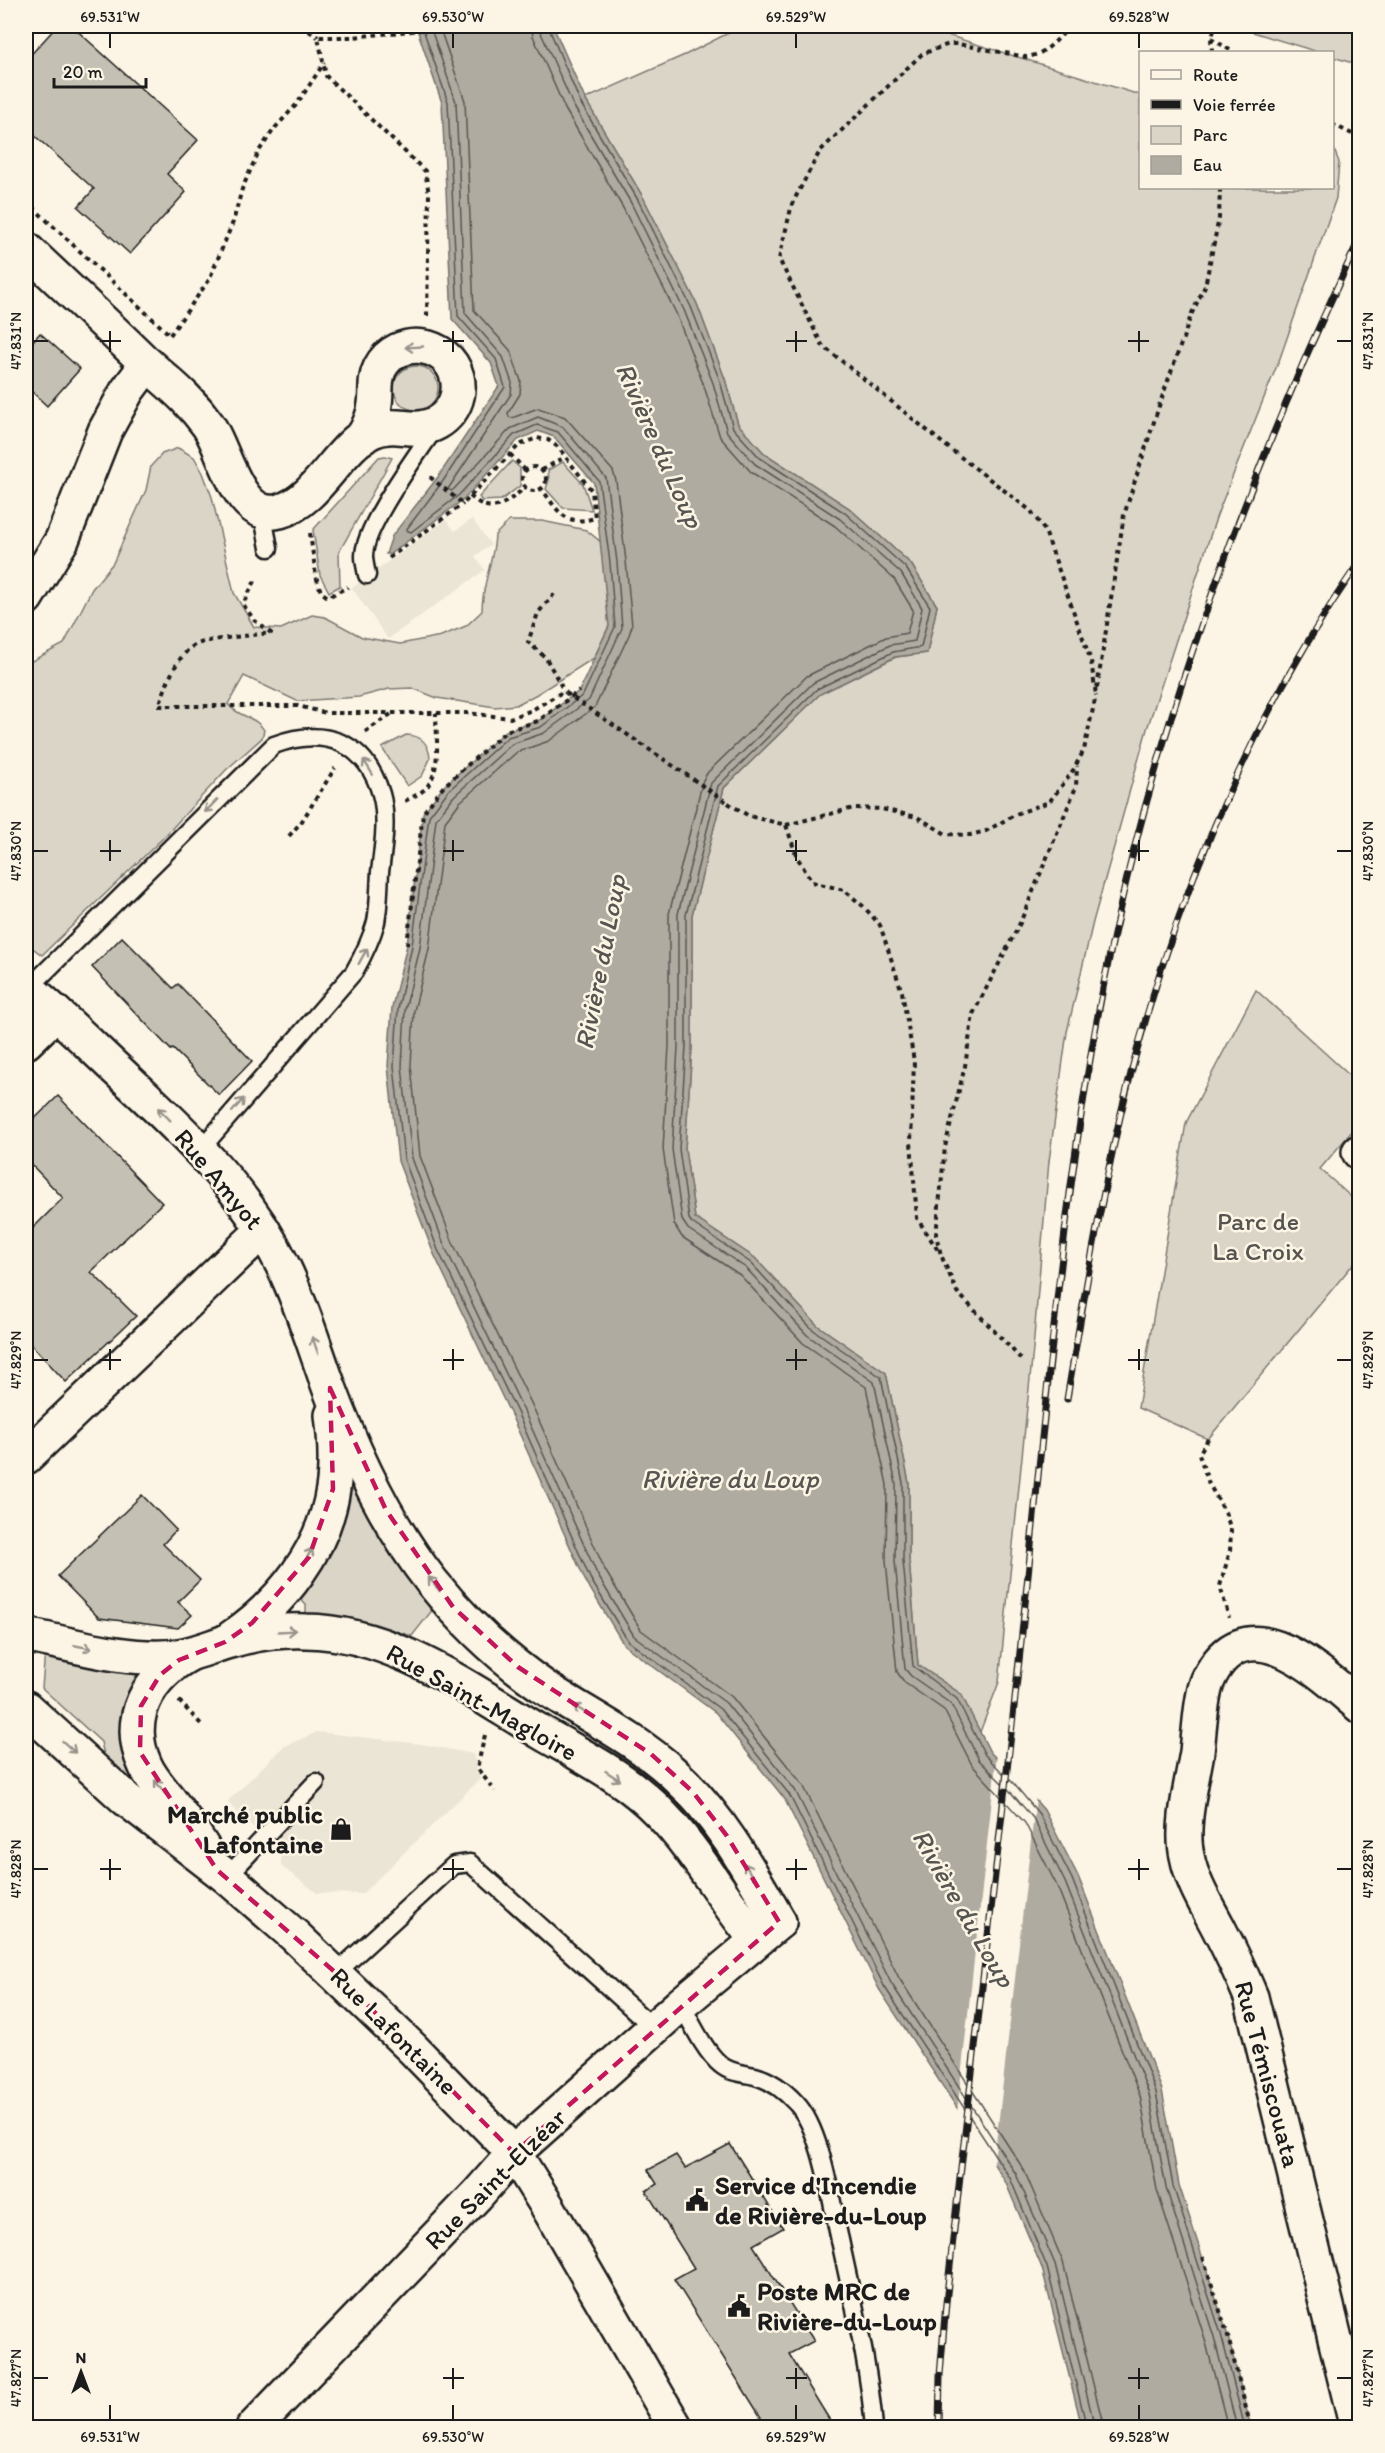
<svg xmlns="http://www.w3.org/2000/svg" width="1385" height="2453" viewBox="0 0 1385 2453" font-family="Itim,sans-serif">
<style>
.built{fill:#ebe5d6}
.green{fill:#dbd5c8;stroke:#7c7872;stroke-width:1.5}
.water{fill:#b0aba1;stroke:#75726c;stroke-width:1.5}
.pier{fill:#fcf5e5}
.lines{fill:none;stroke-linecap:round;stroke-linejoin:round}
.shore{stroke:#575551;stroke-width:1.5}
.building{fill:#c4c0b3;stroke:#1c1c1c;stroke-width:1.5}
.service-casing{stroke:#1c1c1c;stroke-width:21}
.minor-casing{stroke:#1c1c1c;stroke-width:38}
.tertiary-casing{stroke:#1c1c1c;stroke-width:38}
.secondary-casing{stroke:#1c1c1c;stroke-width:38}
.path{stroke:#1c1c1c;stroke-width:4;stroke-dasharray:4.5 4.5;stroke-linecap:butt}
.service{stroke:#fcf5e5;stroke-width:16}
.minor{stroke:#fcf5e5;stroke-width:33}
.tertiary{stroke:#fcf5e5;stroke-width:33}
.secondary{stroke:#fcf5e5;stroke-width:33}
.rail-casing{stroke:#1c1c1c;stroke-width:7}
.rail{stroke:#fcf5e5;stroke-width:4.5;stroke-dasharray:14;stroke-linecap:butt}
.path-bridge{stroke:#1c1c1c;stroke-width:4;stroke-dasharray:4.5 4.5;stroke-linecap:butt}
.oneway{stroke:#97938b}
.marked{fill:none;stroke:#c2185b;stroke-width:4.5;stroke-dasharray:12 8;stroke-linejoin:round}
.ticks{fill:none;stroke:#1c1c1c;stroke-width:2}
.labels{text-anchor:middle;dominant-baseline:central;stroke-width:5;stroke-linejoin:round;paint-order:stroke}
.street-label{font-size:26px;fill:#1c1c1c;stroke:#fcf5e5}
.park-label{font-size:26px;fill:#555450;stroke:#fcf5e5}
.poi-label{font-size:26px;font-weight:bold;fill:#1c1c1c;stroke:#fcf5e5;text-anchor:start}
.water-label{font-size:27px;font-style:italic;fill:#575551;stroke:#fcf5e5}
.neatline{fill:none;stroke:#1c1c1c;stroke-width:2}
.ticks-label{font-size:15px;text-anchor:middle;fill:#1c1c1c}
</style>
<rect width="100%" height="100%" fill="#fcf5e5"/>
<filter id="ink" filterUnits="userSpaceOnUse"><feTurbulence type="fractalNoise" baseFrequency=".0167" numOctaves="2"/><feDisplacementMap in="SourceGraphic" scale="12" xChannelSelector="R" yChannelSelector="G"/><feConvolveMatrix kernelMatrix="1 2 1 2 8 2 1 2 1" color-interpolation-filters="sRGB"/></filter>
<g filter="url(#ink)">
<g class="built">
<path d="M472 519 491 545 475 556 485 570 388 639 352 588 446 520 455 531Z"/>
<path d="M317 1732 421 1744 473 1754 480 1779 362 1894 317 1893 281 1866V1855L227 1802 283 1747Z"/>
</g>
<g class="green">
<path d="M742 26H918L1140 95V188H1332L1333 147 1339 162 1336 198 1280 358 1217 515 1147 729 1093 922 1067 1032 1049 1161 1033 1349 999 1682 980 1732 961 1694 918 1665 909 1560V1483L886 1373 817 1325 755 1258 695 1218 685 1149 692 1047V915L724 788 820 694 896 657 927 653 937 606 911 564 849 508 764 453 738 424 725 379 697 304 643 197 585 99 687 54Z"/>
<path d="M1233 26H1359V62H1349L1333 57 1332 52H1318Z"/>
<circle cx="416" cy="388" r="22"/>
<path d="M178 448 194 457 203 473 212 497 234 593 254 627 281 629 312 615 325 617 362 637 400 644 441 636 466 626 482 611C482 582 494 561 495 535L509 521H542L586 530 601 542 609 626 594 658 537 694 516 705 495 707 437 698 412 688 389 689 359 697 297 701 244 676 228 704C237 717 256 716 264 730L262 738 226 770 163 838 42 955 26 943V664L64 644 92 589 113 563 146 490 151 466 162 454Z"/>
<path d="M385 456 392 458 339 552 340 586 329 592 320 575 313 530 379 457Z"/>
<path d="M512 461 520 468V486L501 500 482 501 479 497Z"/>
<path d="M563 462 583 484 592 510 563 508 546 489 549 480 548 470Z"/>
<path d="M406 735C421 735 429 744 430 759L422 776 407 786 382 748Z"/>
<path d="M1256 990 1359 1084V1123L1320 1169 1359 1204V1257L1208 1439 1138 1408 1186 1123Z"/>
<path d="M354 1487 434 1608 412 1636 357 1620 306 1614V1605L297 1596 347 1489Z"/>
<path d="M45 1651 140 1672 136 1683 142 1784 137 1788 105 1759 101 1742 42 1688Z"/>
</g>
<path class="water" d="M416 26H553L585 99 643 197 697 304 725 379 738 424 764 453 849 508 911 564 937 606 927 653 895 657 820 694 724 788 692 915V1047L685 1149 695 1218 755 1258 817 1325 886 1373 909 1483V1560L918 1665 961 1694 990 1752 1018 1780 1044 1810 1078 1876 1162 2090 1179 2185 1227 2333 1251 2427H1082L1042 2268 1005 2181 879 1989 784 1798 716 1713 624 1645 585 1580 512 1417 433 1252 398 1161 388 1066 392 1007 407 945 423 813 444 786 506 731 538 721 579 691 609 626 594 483 554 437 538 431 518 440 464 499 390 554H386L392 536 438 477 499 386 491 363 452 319 442 103Z"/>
<path class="pier" d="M997 1754 1036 1797 993 2169 957 2113Z"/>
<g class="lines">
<g class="shore">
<path d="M422 26 448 102 458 316 496 359 505 387 443 481 406 530 411 532 459 495 514 435 537 425 558 432 599 481 610 563 615 627 583 695 541 727 508 737 448 791 429 816 412 946 398 1009 394 1066 404 1159 438 1250 518 1414 590 1578 628 1641 720 1709 789 1794 884 1986 1010 2178 1047 2267 1087 2428"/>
<path d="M430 26 456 102 465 313 503 357 512 383 511 394 448 489 451 491 454 489 510 429 538 417 563 427 606 478 617 562 622 628 589 700 544 733 512 744 454 796 436 819 420 948 405 1010 402 1066 412 1158 445 1247 524 1411 597 1574 634 1636 726 1703 795 1790 891 1983 1016 2174 1055 2264 1095 2428"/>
<path d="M439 26 465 101 474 310 510 350 521 381 520 394 508 413 509 417 512 418 538 408 565 417 613 471 616 481 626 561 632 626 629 635 595 707 549 741 517 752 460 802 445 822 429 949 414 1011 411 1065 420 1156 453 1243 533 1407 605 1570 641 1630 732 1697 803 1785 899 1978 1024 2170 1063 2262 1104 2428"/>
<path d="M531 26 533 36 565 109 623 208 676 313 704 386 720 437 751 472 835 526 894 579 913 610 907 633 886 637 807 676 708 772 703 780 669 914V1046L663 1149 674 1224 682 1237 740 1275 803 1343 866 1387 887 1485 886 1561 897 1672 905 1683 944 1710 972 1765 1025 1823 1057 1886 1140 2096 1157 2190 1205 2339 1228 2428"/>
<path d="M540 26 541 33 573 105 631 203 684 310 713 383 727 432 755 464 840 519 901 573 922 608 915 641 890 645 813 683 711 783 678 914V1047L672 1149 682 1220 688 1229 746 1268 807 1335 874 1382 896 1484 895 1561 905 1669 911 1676 951 1704 979 1760 1008 1789 1033 1818 1065 1882 1149 2094 1166 2188 1214 2337 1237 2428"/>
<path d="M548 26 580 102 638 200 691 307 720 381 733 428 760 458 845 513 906 568 930 607 921 647 893 652 817 689 718 786 686 915V1047L679 1149 689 1219 692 1223 751 1263 812 1329 881 1377 903 1483V1561L913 1666 957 1699 985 1755 1014 1784 1039 1814 1072 1879 1156 2092 1173 2186 1221 2334 1245 2428"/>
</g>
</g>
<g class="building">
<path d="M57 26H72L198 140 167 174 186 192 130 254 78 207 94 189 26 128V60Z"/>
<path d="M40 333 80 369 47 406 26 386V349Z"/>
<path d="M122 937 173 988 178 984 252 1061 219 1095 173 1049 171 1050 92 967Z"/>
<path d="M58 1096 162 1203 91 1272 136 1316 66 1382 26 1339V1235L63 1198 26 1159V1127Z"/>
<path d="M142 1495 176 1530 163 1544 200 1580 178 1602 192 1615 178 1628 99 1618 58 1576Z"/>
<path d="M730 2144 783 2228 753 2245 814 2341 789 2354 834 2427H767L674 2279 694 2268 646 2191 657 2184 648 2170 676 2155 685 2168Z"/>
</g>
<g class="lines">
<g class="service-casing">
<g id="service">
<path d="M262 511 269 548"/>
<path d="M367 575C366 569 364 562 364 556 364 526 419 452 437 425"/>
<path d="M28 989 274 745C323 727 365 740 381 794 388 818 383 848 380 872 379 888 379 906 376 922 371 940 363 956 354 972L200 1150"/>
<path d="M227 1877 316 1782"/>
<path d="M336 1973 454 1865 470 1863 654 2028"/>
<path d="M681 2004C691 2022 705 2052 721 2065 730 2073 743 2073 755 2076 770 2080 785 2091 796 2103 822 2130 831 2203 840 2240 853 2302 869 2364 874 2428"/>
</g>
</g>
<g class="minor-casing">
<g id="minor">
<path d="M26 249C65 286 105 323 144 361 168 383 188 397 208 425 225 449 238 523 280 511 324 499 343 430 388 427 399 426 409 429 420 428 445 426 463 402 457 377 448 341 397 335 380 368 374 380 377 391 375 404 374 416 369 426 363 437"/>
<path d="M26 598 62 540 105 431 127 391 147 364"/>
<path d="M26 1042 56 1013"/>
<path d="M1359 1152H1360"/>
<path d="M26 1457 263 1230"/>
<path d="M253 2428 477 2195 514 2153"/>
<path d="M1357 2428 1251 1997C1241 1973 1230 1950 1218 1927 1206 1904 1192 1882 1187 1856 1180 1827 1192 1782 1197 1752 1199 1734 1201 1695 1208 1680 1245 1600 1320 1672 1360 1706"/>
</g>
</g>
<g class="tertiary-casing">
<path id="tertiary" d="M514 2153 681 2004 779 1922"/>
</g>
<g class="secondary-casing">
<g id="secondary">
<path d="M26 987C58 1013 87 1042 117 1070 179 1128 246 1188 283 1266 302 1305 314 1346 329 1387 354 1454 387 1525 432 1582 464 1622 502 1658 544 1687 587 1715 634 1738 672 1772 718 1813 749 1869 779 1922"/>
<path d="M26 1635C74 1645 128 1662 178 1656 194 1654 210 1647 226 1642 252 1634 279 1630 306 1631 394 1632 471 1691 544 1734 584 1757 628 1779 660 1813 697 1851 722 1899 756 1939"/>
<path d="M231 1638C281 1604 324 1550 333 1489 337 1464 335 1439 332 1415"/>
<path d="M190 1654C148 1676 124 1719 145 1765 151 1779 162 1790 171 1802 183 1817 193 1832 203 1848"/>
<path d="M26 1708 126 1799 227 1877 295 1936 412 2048 514 2153 549 2209 676 2428"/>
</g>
</g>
<g class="path">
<path d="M301 26 318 37"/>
<path d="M1070 26C1057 40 1045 55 1026 57L958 44H949L922 54 820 151 792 204 779 259 822 345 945 445 1031 511 1045 531 1091 661 1096 695"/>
<path d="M1211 38 1233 52"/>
<path d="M1212 52 1211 38 1216 26"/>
<path d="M1332 124 1360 138"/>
<path d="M26 201 170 335"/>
<path d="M427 316 429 194 425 171 326 76 318 37H353L459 26"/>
<path d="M170 335 209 280 233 222 242 189 259 151 275 128 297 104 324 63"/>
<path d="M510 454 526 471"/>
<circle cx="534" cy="479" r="12"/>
<path d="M542 470 565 457"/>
<path d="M430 477 463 504 519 445 537 438 548 440 558 447 592 491 595 518C563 527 558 510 541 488"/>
<path d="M470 496C493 517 505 503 526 487"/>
<path d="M310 533 316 576 321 592 328 597 348 587"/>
<path d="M389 558 463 504"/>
<path d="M255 581 243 604 254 620 271 633C257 635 202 639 193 646 174 660 167 684 159 706H298L326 713H467L510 718 532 710 564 691 566 693"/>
<path d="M554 594 538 613 528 642 546 658 564 691"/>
<path d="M1097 688 1124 515 1160 403 1192 313 1205 286 1219 218 1220 188"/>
<path d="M365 732 391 714"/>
<path d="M405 801C412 797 420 794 426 788 442 770 436 735 436 713"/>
<path d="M728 803 749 816 786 825 797 857 812 882 844 890 863 906 880 925 902 992 914 1061 911 1142 917 1218 939 1252"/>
<path d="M786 825 854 808 882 809 917 817 946 834 970 835 986 831 1016 814 1049 802 1071 774 1084 750 1096 695"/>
<path d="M289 836 302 821 335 768"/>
<path d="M407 945 423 813 444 786 506 731 538 721 579 691"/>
<path d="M1021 1359 957 1292 941 1255 936 1235 945 1147 965 1066 973 1014 1020 923 1076 787 1077 766"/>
<path d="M1208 1439 1199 1454 1209 1484 1225 1512 1231 1530 1230 1551 1220 1586 1229 1618"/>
<path d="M179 1701 201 1724"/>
<path d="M485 1735 477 1768 495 1791"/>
<path d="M1203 2257 1227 2333 1251 2428"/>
</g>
<use href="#service" class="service"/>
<use href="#minor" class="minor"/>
<use href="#tertiary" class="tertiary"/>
<use href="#secondary" class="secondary"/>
<g class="rail-casing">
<g id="rail">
<path d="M1067 1399C1083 1303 1099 1208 1121 1113 1167 918 1245 726 1360 561"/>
<path d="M939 2428 940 2375 946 2303C971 2070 1001 1838 1025 1604 1051 1356 1071 1099 1132 857 1186 644 1266 436 1360 238"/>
</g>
</g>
<use href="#rail" class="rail"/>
<path class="path-bridge" d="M566 693 728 803"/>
</g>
<defs><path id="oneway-shaft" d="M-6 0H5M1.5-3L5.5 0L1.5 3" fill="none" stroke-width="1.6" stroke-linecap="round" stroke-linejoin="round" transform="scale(1.5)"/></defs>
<g class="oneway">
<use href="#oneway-shaft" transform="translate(414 347) rotate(177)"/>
<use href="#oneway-shaft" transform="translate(368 767) rotate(-122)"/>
<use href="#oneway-shaft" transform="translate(211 806) rotate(135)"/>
<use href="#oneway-shaft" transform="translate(363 956) rotate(-61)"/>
<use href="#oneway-shaft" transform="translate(238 1105) rotate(-49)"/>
<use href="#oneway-shaft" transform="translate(164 1114) rotate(-135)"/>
<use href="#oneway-shaft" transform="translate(315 1345) rotate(-110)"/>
<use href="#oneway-shaft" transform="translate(308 1556) rotate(-61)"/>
<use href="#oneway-shaft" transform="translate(434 1584) rotate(-128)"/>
<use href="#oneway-shaft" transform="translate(287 1631) rotate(-3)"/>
<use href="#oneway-shaft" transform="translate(83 1647) rotate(11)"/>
<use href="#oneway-shaft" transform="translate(581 1710) rotate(-147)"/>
<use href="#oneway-shaft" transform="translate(69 1747) rotate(42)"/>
<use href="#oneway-shaft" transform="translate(613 1776) rotate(33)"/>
<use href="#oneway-shaft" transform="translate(160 1787) rotate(-127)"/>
<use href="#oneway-shaft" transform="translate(749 1871) rotate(-121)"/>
</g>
</g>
<path class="marked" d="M330 1388 386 1510 453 1607 518 1667 651 1754 693 1792 727 1836 779 1922 514 2153 336 1973 217 1870 140 1752 141 1706 160 1675 179 1660 225 1642 252 1623 309 1557 333 1489Z"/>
<path class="ticks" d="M110 33V48M453 33V48M796 33V48M1139 33V48M110 331V352M453 331V352M796 331V352M1139 331V352M33 341H48M100 341H121M443 341H464M786 341H807M1128 341H1149M1337 341H1352M110 840V861M453 840V861M796 840V861M1139 840V861M33 851H48M100 851H121M443 851H464M786 851H807M1128 851H1149M1337 851H1352M110 1349V1370M453 1349V1370M796 1349V1370M1139 1349V1370M33 1360H48M100 1360H121M443 1360H464M786 1360H807M1128 1360H1149M1337 1360H1352M110 1859V1880M453 1859V1880M796 1859V1880M1139 1859V1880M33 1869H48M100 1869H121M443 1869H464M786 1869H807M1128 1869H1149M1337 1869H1352M453 2368V2389M796 2368V2389M1139 2368V2389M33 2378H48M443 2378H464M786 2378H807M1128 2378H1149M1337 2378H1352M110 2405V2420M453 2405V2420M796 2405V2420M1139 2405V2420"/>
<defs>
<g id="shop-bare" transform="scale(1.8)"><path d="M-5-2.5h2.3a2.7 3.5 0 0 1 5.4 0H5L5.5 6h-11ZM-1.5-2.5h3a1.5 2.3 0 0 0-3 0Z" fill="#1c1c1c" stroke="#fcf5e5" stroke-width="2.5" paint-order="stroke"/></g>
<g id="civic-bare" transform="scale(1.8)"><path d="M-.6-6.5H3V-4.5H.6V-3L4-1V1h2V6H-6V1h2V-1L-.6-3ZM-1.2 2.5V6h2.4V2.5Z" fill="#1c1c1c" stroke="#fcf5e5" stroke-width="2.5" paint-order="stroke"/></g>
</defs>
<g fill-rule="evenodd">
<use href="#shop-bare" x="341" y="1829"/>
<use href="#civic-bare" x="697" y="2200"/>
<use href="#civic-bare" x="739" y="2306"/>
</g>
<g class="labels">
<g class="street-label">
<text transform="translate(219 1179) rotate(50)">Rue Amyot</text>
<text transform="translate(482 1702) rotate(29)">Rue Saint-Magloire</text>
<text transform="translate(394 2031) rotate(45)">Rue Lafontaine</text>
<text transform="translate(1268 2074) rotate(75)">Rue Témiscouata</text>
<text transform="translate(495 2179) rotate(-45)">Rue Saint-Elzéar</text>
</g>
<g class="park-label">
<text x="1258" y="1221">Parc de<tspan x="1258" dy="30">La Croix</tspan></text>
</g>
<g class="poi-label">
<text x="323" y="1814" text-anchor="end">Marché public<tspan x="323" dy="30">Lafontaine</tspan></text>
<text x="715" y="2185">Service d'Incendie<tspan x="715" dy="30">de Rivière-du-Loup</tspan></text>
<text x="757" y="2291">Poste MRC de<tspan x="757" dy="30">Rivière-du-Loup</tspan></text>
</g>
<g class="water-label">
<text transform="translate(660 445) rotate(66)">Rivière du Loup</text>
<text transform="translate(600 962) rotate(-79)">Rivière du Loup</text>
<text x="730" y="1478">Rivière du Loup</text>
<text transform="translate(964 1908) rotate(60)">Rivière du Loup</text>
</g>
</g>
<rect width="1385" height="2453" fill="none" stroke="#fcf5e5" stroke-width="66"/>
<rect x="1139" y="51" width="195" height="138" fill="#fcf5e5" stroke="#a29e95" stroke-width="1.5"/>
<rect x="1151" y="70" width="30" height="9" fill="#fcf5e5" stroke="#a29e95" stroke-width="1.5"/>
<text x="1193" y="81" font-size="18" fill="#1c1c1c">Route</text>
<rect x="1151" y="100" width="30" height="9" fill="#1c1c1c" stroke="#a29e95" stroke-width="1.5"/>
<text x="1193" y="111" font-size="18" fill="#1c1c1c">Voie ferrée</text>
<rect x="1151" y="126" width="30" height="18" fill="#dbd5c8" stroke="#a29e95" stroke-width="1.5"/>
<text x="1193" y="141" font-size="18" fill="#1c1c1c">Parc</text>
<rect x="1151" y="156" width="30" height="18" fill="#b0aba1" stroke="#a29e95" stroke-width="1.5"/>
<text x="1193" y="171" font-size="18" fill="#1c1c1c">Eau</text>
<g transform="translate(81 2372)" stroke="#fcf5e5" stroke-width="4.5" paint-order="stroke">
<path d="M0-4.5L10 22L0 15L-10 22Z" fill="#1c1c1c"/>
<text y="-9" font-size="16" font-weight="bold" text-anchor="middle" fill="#1c1c1c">N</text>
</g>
<path d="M54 78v9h92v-9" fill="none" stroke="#1c1c1c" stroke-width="3"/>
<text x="63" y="78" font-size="18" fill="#1c1c1c" stroke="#fcf5e5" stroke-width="4.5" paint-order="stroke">20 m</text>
<rect x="33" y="33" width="1319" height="2387" class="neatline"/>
<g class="ticks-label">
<text x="110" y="22">69.531°W</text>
<text x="453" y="22">69.530°W</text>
<text x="796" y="22">69.529°W</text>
<text x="1139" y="22">69.528°W</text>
<text transform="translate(16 341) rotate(-90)" y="5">47.831°N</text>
<text transform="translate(1368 341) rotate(-90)" y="5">47.831°N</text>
<text transform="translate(16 851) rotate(-90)" y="5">47.830°N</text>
<text transform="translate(1368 851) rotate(-90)" y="5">47.830°N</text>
<text transform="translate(16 1360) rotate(-90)" y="5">47.829°N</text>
<text transform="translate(1368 1360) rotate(-90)" y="5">47.829°N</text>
<text transform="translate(16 1869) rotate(-90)" y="5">47.828°N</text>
<text transform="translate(1368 1869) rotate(-90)" y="5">47.828°N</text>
<text transform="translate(16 2378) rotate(-90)" y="5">47.827°N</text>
<text transform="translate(1368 2378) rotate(-90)" y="5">47.827°N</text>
<text x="110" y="2442">69.531°W</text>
<text x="453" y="2442">69.530°W</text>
<text x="796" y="2442">69.529°W</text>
<text x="1139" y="2442">69.528°W</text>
</g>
</svg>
